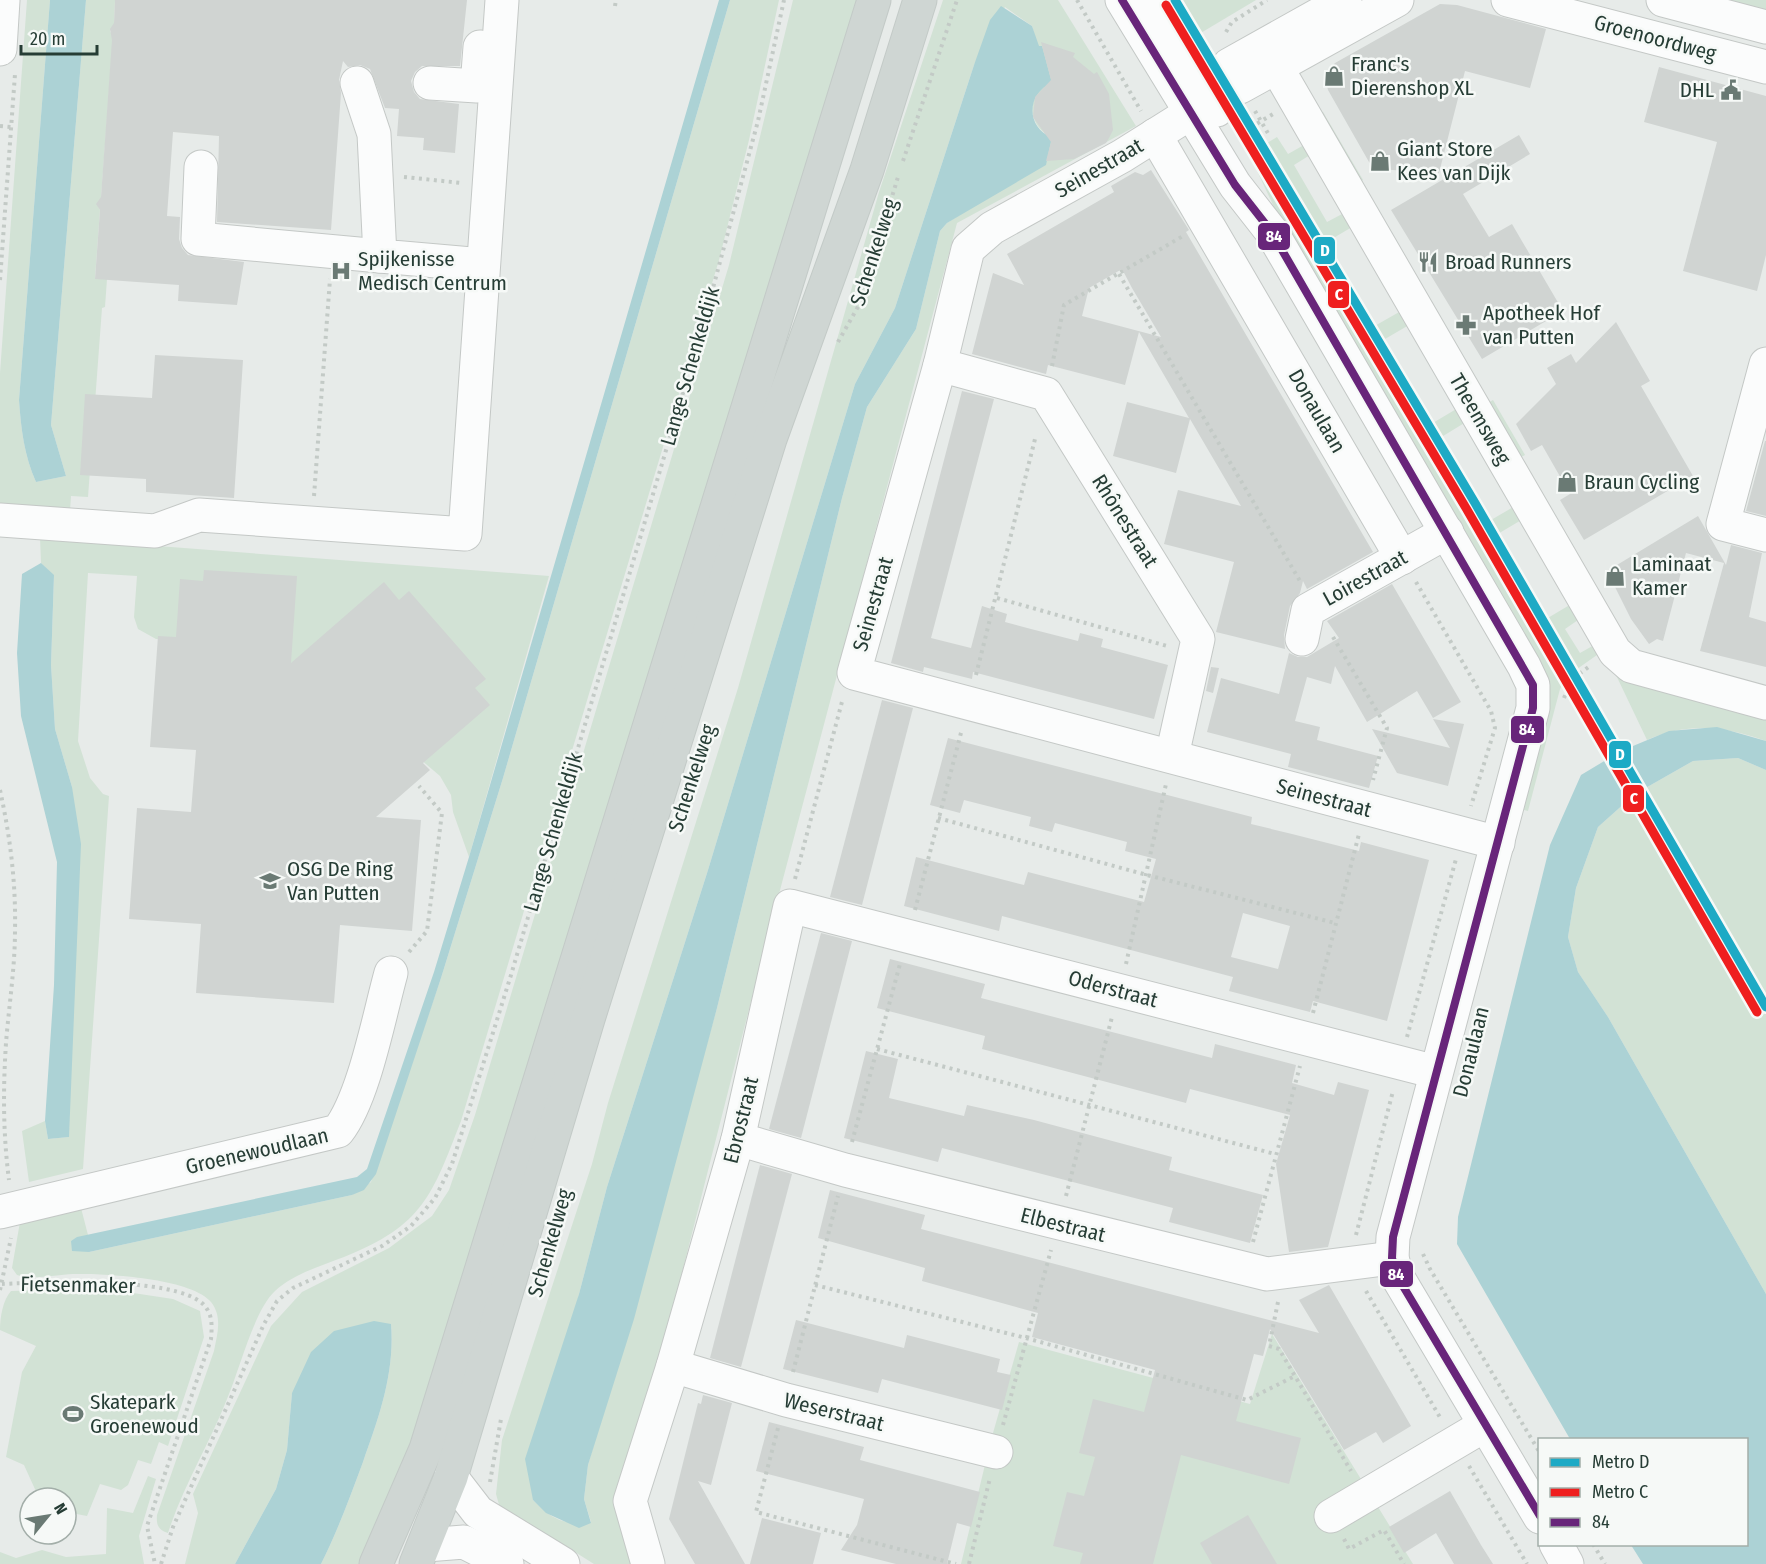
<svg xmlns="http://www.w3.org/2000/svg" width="1766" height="1564" viewBox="0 0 1766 1564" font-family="'Fira Sans Condensed',sans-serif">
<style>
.green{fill:#d2e2d5;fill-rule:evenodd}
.water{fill:#acd2d5}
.building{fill:#d0d4d2;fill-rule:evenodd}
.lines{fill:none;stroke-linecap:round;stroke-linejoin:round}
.minor-casing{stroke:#c4c8c6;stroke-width:35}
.major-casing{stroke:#c3cac7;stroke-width:35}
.path{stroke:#c3cac6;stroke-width:4;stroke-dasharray:3 4.5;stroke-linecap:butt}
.minor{stroke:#fbfcfc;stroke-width:33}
.major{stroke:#cfd6d3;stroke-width:33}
.bus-1-casing{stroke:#f6f9f7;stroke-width:12}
.bus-1{stroke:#68257a;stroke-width:8}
.metro-1-casing{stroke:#f6f9f7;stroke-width:14}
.metro-2-casing{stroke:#f6f9f7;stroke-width:14}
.metro-1{stroke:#1daac5;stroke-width:9}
.metro-2{stroke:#ef1f1f;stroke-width:9}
.labels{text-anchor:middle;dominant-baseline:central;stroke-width:5;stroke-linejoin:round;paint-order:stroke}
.street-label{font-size:21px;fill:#263d35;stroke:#f6f9f7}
.poi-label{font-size:21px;fill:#263d35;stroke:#f6f9f7;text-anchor:start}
.line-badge{stroke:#f6f9f7;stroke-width:2}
.badge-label{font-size:16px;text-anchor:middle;font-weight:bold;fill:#fff}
</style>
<rect width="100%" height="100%" fill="#e7ebe9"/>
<g class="green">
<path d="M27 0H50L19 400C21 429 24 455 36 482L66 476 51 425 86 0H115L114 25 110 31 113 37 101 198 97 204 100 210 95 278 107 279 105 307 102 308 88 497 71 496 70 511 0 508V373Z"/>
<path d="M730 0H779L749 140 719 260 461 1121C432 1195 424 1225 344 1257 321 1266 295 1273 275 1291 254 1310 239 1372 227 1399 209 1445 183 1486 168 1533 159 1530 156 1526 157 1515L214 1351C217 1335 223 1317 211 1302 192 1278 103 1273 73 1274 56 1275 33 1280 17 1275L12 1268 20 1222 80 1204 88 1235 71 1241 89 1252 352 1195 371 1182 441 978 503 778Z"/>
<path d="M793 0H863L433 1378 384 1519 362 1564H321C338 1530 350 1497 363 1462 379 1417 395 1373 391 1324L292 1393 287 1450 276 1489 235 1564H185L198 1513 193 1494 271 1326 302 1292 389 1248 432 1216 449 1190 475 1115 729 265Z"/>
<path d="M943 0H1058L1136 126 957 223 762 958 624 1501 642 1564H594L559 1542 503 1519 496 1494 502 1440 592 1164 608 1103 738 688 879 192ZM1005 7 1032 26 1048 84C1026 97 1028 124 1049 136L1047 159 947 223 940 231 916 329 867 407 842 498 717 1008 588 1465 584 1499 591 1522C562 1525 554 1520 533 1500L579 1294 607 1187 708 870 855 384 895 308 974 65Z"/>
<path d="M1163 0H1256L1189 40Z"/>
<path d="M1711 0H1766V15Z"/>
<path d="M1323 112 1363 180 1354 185 1314 117Z"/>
<path d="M1277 137 1288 154 1304 145 1310 155 1294 165 1327 222 1344 213 1352 227 1315 249 1364 332 1401 311 1409 325 1373 346 1421 430 1458 408 1466 422 1430 444 1479 527 1515 506 1523 519 1486 541 1536 625 1573 603 1581 618 1565 629 1580 653 1596 644 1597 655 1570 674 1560 689 1528 811 1520 809 1547 705 1291 243 1249 154Z"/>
<path d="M1493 400 1525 455 1515 460 1483 406Z"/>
<path d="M40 537 549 576 469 857 453 812 451 795 440 776 420 759 281 676 263 644 156 639 138 629 134 617 137 576 88 573 78 741 90 778 103 794 109 796 83 1169 29 1182 22 1131 45 1121 48 1139 69 1137 72 787 55 729 51 665 54 576 41 563Z"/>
<path d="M1616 675 1766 713V741C1723 726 1689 722 1647 740Z"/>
<path d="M1738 758 1766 770V1294L1608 1017 1578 972 1568 937 1576 888 1598 827 1635 794 1693 761Z"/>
<path d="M100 1288 173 1299 200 1311 204 1337 168 1446 159 1442 151 1464 138 1460 128 1485 121 1490 100 1484 87 1516 66 1512V1498H39L24 1465 6 1457 22 1372 36 1346 0 1330C0 1317 3 1300 11 1291Z"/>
<path d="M1272 1334 1413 1564H961L991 1440 1019 1342 1250 1404Z"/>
<path d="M148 1476 156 1479 139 1536 144 1564H0V1552L16 1558 42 1550 66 1557 106 1554 107 1508 133 1513Z"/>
</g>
<g class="water">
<path d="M50 0H86L51 425 66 476 36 482C24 455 21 429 19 400Z"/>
<path d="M719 0H730L503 778 441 978 376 1174 364 1190 352 1195 89 1252 72 1251 71 1241 77 1237 357 1177 367 1169 434 972 469 857Z"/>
<path d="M1001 6 1032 26 1039 46H1042L1052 83C1026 93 1026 128 1052 137L1046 165 947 223 940 231 916 329 867 407 842 498 717 1008 634 1319 588 1465 584 1499 591 1523 579 1528 546 1513 533 1500 525 1459 579 1294 607 1187 708 870 855 384 895 308 974 65 990 20Z"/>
<path d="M41 563 54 575 51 665 55 729 72 787 81 844 69 1137 48 1139 45 1121 54 985 57 862 21 716 17 653 22 574Z"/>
<path d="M1717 727 1766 741V770L1738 758 1693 761 1635 794 1598 827 1576 888 1568 937 1578 972 1608 1017 1766 1294V1564H1643L1631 1545 1746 1544V1440L1570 1439 1457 1244 1458 1217 1550 845 1581 775 1621 751 1669 731Z"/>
<path d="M374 1321 391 1324C395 1373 379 1417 363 1462 350 1497 338 1530 321 1564H235L276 1489 287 1450 292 1393 311 1352 334 1331Z"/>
</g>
<g class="building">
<path d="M115 0H467L460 66H422L415 72 411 81 414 92 420 99 459 104 455 153 423 150 424 138 397 136 399 109 385 108 370 69 360 65 348 67 343 61 339 80 341 93 331 230 217 222 219 136 173 132 167 216 180 217 179 239 182 248 188 255 244 262 237 305 178 301 179 285 95 279 100 210 96 204 101 197 112 40 110 29 114 23Z"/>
<path d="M1440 4 1457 5 1546 29 1530 88 1465 71 1439 173 1377 169 1369 162 1328 90 1325 78 1327 72 1335 63Z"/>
<path d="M1041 42 1075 53 1073 57 1094 74 1097 72 1109 94 1113 130 1109 138 1106 143 1074 159 1046 161 1051 142 1033 117 1035 97 1051 80Z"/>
<path d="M1659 67 1766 96V255L1757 291 1683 271 1717 142 1644 122Z"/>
<path d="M1519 135 1530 154 1463 194 1489 237 1512 224 1563 311 1482 359 1391 210Z"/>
<path d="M1151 170 1189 230 1186 232 1373 552 1307 589 1303 581 1300 593 1290 606 1284 635 1285 649 1216 632 1234 562 1164 544 1178 490 1241 506 1190 419 1176 473 1113 456 1127 402 1189 418 1139 332 1125 385 1048 365 1046 374 972 354 993 273 1024 285 1007 254 1114 192 1111 186 1135 172 1143 175ZM1122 269 1132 288 1161 337 1082 316 1089 288Z"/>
<path d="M1616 322 1650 381 1641 386 1693 476 1584 540 1560 500 1570 494 1542 445 1531 451 1516 424 1556 384 1547 368 1571 354 1576 363Z"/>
<path d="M155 355 243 360 234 498 146 492V479L80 475 85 394 152 398Z"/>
<path d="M962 391 994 399 931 638 971 648 982 606 1007 614 1005 622 1031 629 1078 641 1080 633 1103 639 1101 647 1168 665 1154 719 973 672 972 679 924 667 923 672 891 663Z"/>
<path d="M1765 441H1766V516L1746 511Z"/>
<path d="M1698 516 1726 565 1731 545 1762 553 1749 617 1766 622V667L1700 651 1724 563 1686 553 1663 641 1657 639 1649 644 1631 619 1607 571Z"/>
<path d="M204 570 297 576 291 663 384 582 399 600 409 591 486 679 475 688 490 705 423 763 430 770 376 817 421 820 412 931 340 925 334 1003 196 993 201 924 129 919 137 808 191 812 196 750 150 747 158 636 176 637 180 579 203 581Z"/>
<path d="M1392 584 1461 702 1433 718 1417 691 1367 722 1335 666 1331 684 1307 677 1295 721 1320 727 1317 740 1378 756 1369 788 1288 767 1291 754 1207 732 1221 678 1279 694 1289 653 1298 657H1307L1339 638 1327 621Z"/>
<path d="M1211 667 1219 668 1213 693 1206 691Z"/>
<path d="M882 700 913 708 862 905 830 897Z"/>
<path d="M1433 719 1464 724 1448 786 1397 773 1372 729 1450 748Z"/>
<path d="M948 738 1252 817 1251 824 1292 834 1359 851 1361 842 1429 860 1387 1021 1313 1001 1310 1012 1229 991 1233 977 1002 916 999 931 904 906 916 857 1024 885 1028 872 1144 902 1156 859 1125 851 1127 842 1055 823 1052 832 1029 826 1031 817 964 800 960 813 930 805ZM1243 913 1290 926 1278 969 1231 957Z"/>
<path d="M821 933 852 941 801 1138 769 1129Z"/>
<path d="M890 959 985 984 981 998 1212 1058 1215 1044 1296 1065 1292 1083 1334 1095 1338 1082 1369 1090 1328 1247 1289 1252 1276 1164 1290 1115 1190 1089 1186 1103 982 1049 985 1036 877 1008Z"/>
<path d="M866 1051 898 1059 889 1098 964 1116 967 1105 1034 1120 1172 1157 1169 1170 1263 1195 1250 1243 1169 1222 1173 1208 942 1148 938 1162 844 1138Z"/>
<path d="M760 1165 792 1174 741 1367 710 1358Z"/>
<path d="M830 1190 925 1215 921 1229 1319 1333 1299 1300 1329 1285 1411 1426 1383 1443 1376 1432 1344 1450 1270 1329 1263 1356 1254 1354 1236 1421 1301 1438 1289 1484 1181 1455 1153 1564H1080L1083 1553 1053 1546 1067 1492 1084 1496 1095 1457 1079 1453 1093 1399 1144 1412 1155 1370 1032 1337 1038 1313 922 1281 925 1268 818 1238Z"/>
<path d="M796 1320 904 1348 907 1335 1000 1359 997 1372 1011 1375 1002 1410 882 1379 878 1393 783 1369Z"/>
<path d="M703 1395 732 1403 711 1485 698 1481 745 1564H695L669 1519 698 1403 701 1404Z"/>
<path d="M769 1422 864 1447 860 1460 980 1492 971 1527 957 1523 947 1564H896L841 1550 857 1525 864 1499 756 1471Z"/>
<path d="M1450 1491 1481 1545 1493 1564H1454L1436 1533 1404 1553 1389 1527Z"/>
<path d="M1248 1515 1277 1564H1212L1200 1543Z"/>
<path d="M762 1518 821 1533 813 1564H750Z"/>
</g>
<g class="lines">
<g class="minor-casing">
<g id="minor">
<path d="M1122 0 1235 185 1271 231 1524 666 1533 685V708L1393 1237 1392 1258 1397 1276 1540 1517"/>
<path d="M1150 0 1217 110"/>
<path d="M1345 0 1229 65 1192 112 1122 156 992 228 968 249 940 365 854 673 1498 843"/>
<path d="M1508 0 1766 67"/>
<path d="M1663 0 1766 27"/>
<path d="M1268 44 1277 68 1615 652 1631 666 1766 703"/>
<path d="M0 49 3 0"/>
<path d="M357 83 374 134 380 256 483 265"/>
<path d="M430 83 477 86 480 47"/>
<path d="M1199 91 1240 87 1397 0"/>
<path d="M1155 135 1402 558"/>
<path d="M201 167 198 239 380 256"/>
<path d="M1766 364 1723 524 1766 535"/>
<path d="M940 365 1046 394 1198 639 1172 756"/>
<path d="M0 520 155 531 199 515 465 534 502 0"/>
<path d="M1302 639 1308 610 1447 532"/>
<path d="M738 1139 845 1170 1267 1274 1392 1258"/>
<path d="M0 1212 338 1131C364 1098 379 1016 391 973"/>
<path d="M673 1366 786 1400 996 1452"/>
<path d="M451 1477 478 1512 563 1564"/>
<path d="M1331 1516 1485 1425"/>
<path d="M1556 1544 1567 1564"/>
<path d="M426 1545 464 1542 507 1564"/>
<path d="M648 1564 630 1501 673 1366 738 1139 790 906 1436 1072"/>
</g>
</g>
<g class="major-casing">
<g id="major">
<path d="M376 1564 426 1449 874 0"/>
<path d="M416 1564 451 1477 588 1019 770 439 867 170 920 0"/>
</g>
</g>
<g class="path">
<path d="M1077 0 1141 111"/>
<path d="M615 6 616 0"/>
<path d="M1226 32 1232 22 1267 0"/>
<path d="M1255 111 1269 135"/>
<path d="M0 126 11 127"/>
<path d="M1238 135 1273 114"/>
<path d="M903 161 957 0"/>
<path d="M404 177 462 183"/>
<path d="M1119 274 1300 581"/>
<path d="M0 280 15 74"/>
<path d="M838 342 859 305 898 177"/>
<path d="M1052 366 1064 305 1183 236"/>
<path d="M314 496 330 279"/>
<path d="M1416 582 1491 711 1495 728 1471 806"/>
<path d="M997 598 1167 646"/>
<path d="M1333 637 1387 728 1373 780"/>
<path d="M976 675 1036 435"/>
<path d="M1564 698 1571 680 1590 666"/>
<path d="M0 790C10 836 16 882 15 930 15 968 9 1005 6 1043 3 1089 3 1134 9 1180"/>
<path d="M938 818 1147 875 1335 923"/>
<path d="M795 879 843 698"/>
<path d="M915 910 962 729"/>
<path d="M409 952 427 931 442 813 419 786"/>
<path d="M1126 964 1166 784"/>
<path d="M1313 1013 1359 834"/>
<path d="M1407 1037 1456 859"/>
<path d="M877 1049 1275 1154"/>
<path d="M852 1142 900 964"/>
<path d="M1066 1196 1112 1017"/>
<path d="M1356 1235 1393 1091"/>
<path d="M1253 1242 1300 1066"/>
<path d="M1423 1254 1430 1269 1540 1453"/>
<path d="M2 1284C43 1282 173 1276 203 1304 213 1314 212 1326 211 1339L147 1526 155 1564"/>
<path d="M815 1285 1026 1338 1247 1400 1295 1376"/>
<path d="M0 1290 11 1238"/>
<path d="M1366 1291 1441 1419"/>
<path d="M1278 1302 1269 1346 1279 1349 1351 1471"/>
<path d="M793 1372 838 1196"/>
<path d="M1003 1425 1051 1250"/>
<path d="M778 1428 756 1512 956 1564"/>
<path d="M1469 1466 1527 1564"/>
<path d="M490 1482 501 1419"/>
<path d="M1344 1539 1349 1549 1384 1530 1404 1564"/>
<path d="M1593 1544 1605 1564"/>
<path d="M161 1564 173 1527 264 1324 277 1301 293 1288 382 1246 411 1226 435 1198 452 1164 511 975 703 325 758 121 784 0"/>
<path d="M969 1564 990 1478"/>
</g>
<use href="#minor" class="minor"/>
<use href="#major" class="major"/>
<g class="bus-1-casing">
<path id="bus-1" d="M1122 0 1235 185 1271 231 1533 685V708L1393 1237 1392 1258 1397 1276 1540 1516"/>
</g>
<use href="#bus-1" class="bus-1"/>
<g class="metro-1-casing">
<path id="metro-1" d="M1175 0 1475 503 1766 1007"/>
</g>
<g class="metro-2-casing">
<path id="metro-2" d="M1166 5 1466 508 1757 1012"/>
</g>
<use href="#metro-1" class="metro-1"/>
<use href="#metro-2" class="metro-2"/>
</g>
<defs>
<g id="shop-bare" transform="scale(1.62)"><path d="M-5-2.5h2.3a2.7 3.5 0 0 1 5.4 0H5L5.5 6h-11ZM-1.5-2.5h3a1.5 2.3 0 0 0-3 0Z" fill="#6a7a74" stroke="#f6f9f7" stroke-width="2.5" paint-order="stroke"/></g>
<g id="civic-bare" transform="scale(1.62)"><path d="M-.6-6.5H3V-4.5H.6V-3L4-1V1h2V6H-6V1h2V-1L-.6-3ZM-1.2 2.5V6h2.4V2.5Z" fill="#6a7a74" stroke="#f6f9f7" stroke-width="2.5" paint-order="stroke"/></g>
<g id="restaurant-bare" transform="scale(1.62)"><path d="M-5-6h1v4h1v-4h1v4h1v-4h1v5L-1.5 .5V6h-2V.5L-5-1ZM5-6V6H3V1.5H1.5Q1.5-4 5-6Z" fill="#6a7a74" stroke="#f6f9f7" stroke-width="2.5" paint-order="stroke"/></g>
<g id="hospital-bare" transform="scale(1.62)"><path d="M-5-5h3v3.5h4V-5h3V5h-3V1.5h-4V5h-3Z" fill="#6a7a74" stroke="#f6f9f7" stroke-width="2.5" paint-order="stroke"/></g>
<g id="pharmacy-bare" transform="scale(1.62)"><path d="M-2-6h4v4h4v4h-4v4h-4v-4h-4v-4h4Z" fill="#6a7a74" stroke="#f6f9f7" stroke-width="2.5" paint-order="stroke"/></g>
<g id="school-bare" transform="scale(1.62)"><path d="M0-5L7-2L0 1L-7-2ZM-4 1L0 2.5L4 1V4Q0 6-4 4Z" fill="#6a7a74" stroke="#f6f9f7" stroke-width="2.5" paint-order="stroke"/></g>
<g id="stadium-bare" transform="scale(1.62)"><path d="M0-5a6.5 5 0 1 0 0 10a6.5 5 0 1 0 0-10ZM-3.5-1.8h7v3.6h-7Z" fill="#6a7a74" stroke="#f6f9f7" stroke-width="2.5" paint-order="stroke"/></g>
</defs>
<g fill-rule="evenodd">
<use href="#shop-bare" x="1334" y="76"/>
<use href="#civic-bare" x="1731" y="90"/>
<use href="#shop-bare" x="1380" y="161"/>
<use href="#restaurant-bare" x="1428" y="262"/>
<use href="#hospital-bare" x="341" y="271"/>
<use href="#pharmacy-bare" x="1466" y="325"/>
<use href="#shop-bare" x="1567" y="482"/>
<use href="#shop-bare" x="1615" y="576"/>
<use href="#school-bare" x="270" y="881"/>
<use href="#stadium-bare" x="73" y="1414"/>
</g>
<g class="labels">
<g class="street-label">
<text transform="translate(1655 38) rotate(15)">Groenoordweg</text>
<text transform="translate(1099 168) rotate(-30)">Seinestraat</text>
<text transform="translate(874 252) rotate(-72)">Schenkelweg</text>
<text transform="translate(690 366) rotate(-74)">Lange Schenkeldijk</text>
<text transform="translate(1317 411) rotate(60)">Donaulaan</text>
<text transform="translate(1480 419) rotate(60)">Theemsweg</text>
<text transform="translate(1125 521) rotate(58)">Rhônestraat</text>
<text transform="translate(1365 578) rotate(-29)">Loirestraat</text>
<text transform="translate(873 604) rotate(-74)">Seinestraat</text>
<text transform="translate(692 778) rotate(-72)">Schenkelweg</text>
<text transform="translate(1324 798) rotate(15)">Seinestraat</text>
<text transform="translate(553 832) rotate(-74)">Lange Schenkeldijk</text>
<text transform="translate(1113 989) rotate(15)">Oderstraat</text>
<text transform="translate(1471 1052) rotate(-76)">Donaulaan</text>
<text transform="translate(741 1120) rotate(-76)">Ebrostraat</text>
<text transform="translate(257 1151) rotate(-13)">Groenewoudlaan</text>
<text transform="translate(1063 1225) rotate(14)">Elbestraat</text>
<text transform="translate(550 1243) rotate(-74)">Schenkelweg</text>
<text transform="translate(78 1285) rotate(1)">Fietsenmaker</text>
<text transform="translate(834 1412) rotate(14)">Weserstraat</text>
</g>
<g class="poi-label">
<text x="1351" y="64">Franc's<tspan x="1351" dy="24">Dierenshop XL</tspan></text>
<text x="1714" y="90" text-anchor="end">DHL</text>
<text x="1397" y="149">Giant Store<tspan x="1397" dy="24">Kees van Dijk</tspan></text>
<text x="358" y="259">Spijkenisse<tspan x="358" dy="24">Medisch Centrum</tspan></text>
<text x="1445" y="262">Broad Runners</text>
<text x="1483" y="313">Apotheek Hof<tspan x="1483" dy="24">van Putten</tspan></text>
<text x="1584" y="482">Braun Cycling</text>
<text x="1632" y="564">Laminaat<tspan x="1632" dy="24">Kamer</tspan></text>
<text x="287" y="869">OSG De Ring<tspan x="287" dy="24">Van Putten</tspan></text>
<text x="90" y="1402">Skatepark<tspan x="90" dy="24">Groenewoud</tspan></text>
</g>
</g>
<g class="line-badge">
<rect x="1257" y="222" width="34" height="29" rx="6" fill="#68257a"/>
<rect x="1313" y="236" width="23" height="29" rx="6" fill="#1daac5"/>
<rect x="1327" y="280" width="23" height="29" rx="6" fill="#ef1f1f"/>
<rect x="1510" y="715" width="35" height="29" rx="6" fill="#68257a"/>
<rect x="1608" y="740" width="24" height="29" rx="6" fill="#1daac5"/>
<rect x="1622" y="784" width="23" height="29" rx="6" fill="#ef1f1f"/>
<rect x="1379" y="1260" width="35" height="28" rx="6" fill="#68257a"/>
</g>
<g class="badge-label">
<text x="1274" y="242">84</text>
<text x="1325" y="256">D</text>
<text x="1339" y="300">C</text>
<text x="1527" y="735">84</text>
<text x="1620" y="760">D</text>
<text x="1634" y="804">C</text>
<text x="1396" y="1280">84</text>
</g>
<rect x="1538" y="1438" width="210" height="108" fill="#f6f9f7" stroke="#a3aea9" stroke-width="1.5"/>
<rect x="1550" y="1458" width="30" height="9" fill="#1daac5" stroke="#a3aea9" stroke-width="1.5"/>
<text x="1592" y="1468" font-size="18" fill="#263d35">Metro D</text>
<rect x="1550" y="1488" width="30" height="9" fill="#ef1f1f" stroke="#a3aea9" stroke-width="1.5"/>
<text x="1592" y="1498" font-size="18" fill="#263d35">Metro C</text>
<rect x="1550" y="1518" width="30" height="9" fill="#68257a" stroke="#a3aea9" stroke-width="1.5"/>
<text x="1592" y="1528" font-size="18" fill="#263d35">84</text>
<g transform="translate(48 1516) rotate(60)"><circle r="28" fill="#f6f9f7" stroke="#a3aea9" stroke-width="1.5"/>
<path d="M0-4.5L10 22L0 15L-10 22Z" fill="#6a7a74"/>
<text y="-9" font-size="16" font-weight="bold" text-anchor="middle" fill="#263d35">N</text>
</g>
<path d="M21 45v9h76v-9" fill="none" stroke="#263d35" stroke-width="3"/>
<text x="30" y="45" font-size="18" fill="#263d35" stroke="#f6f9f7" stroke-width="4.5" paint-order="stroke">20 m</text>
</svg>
